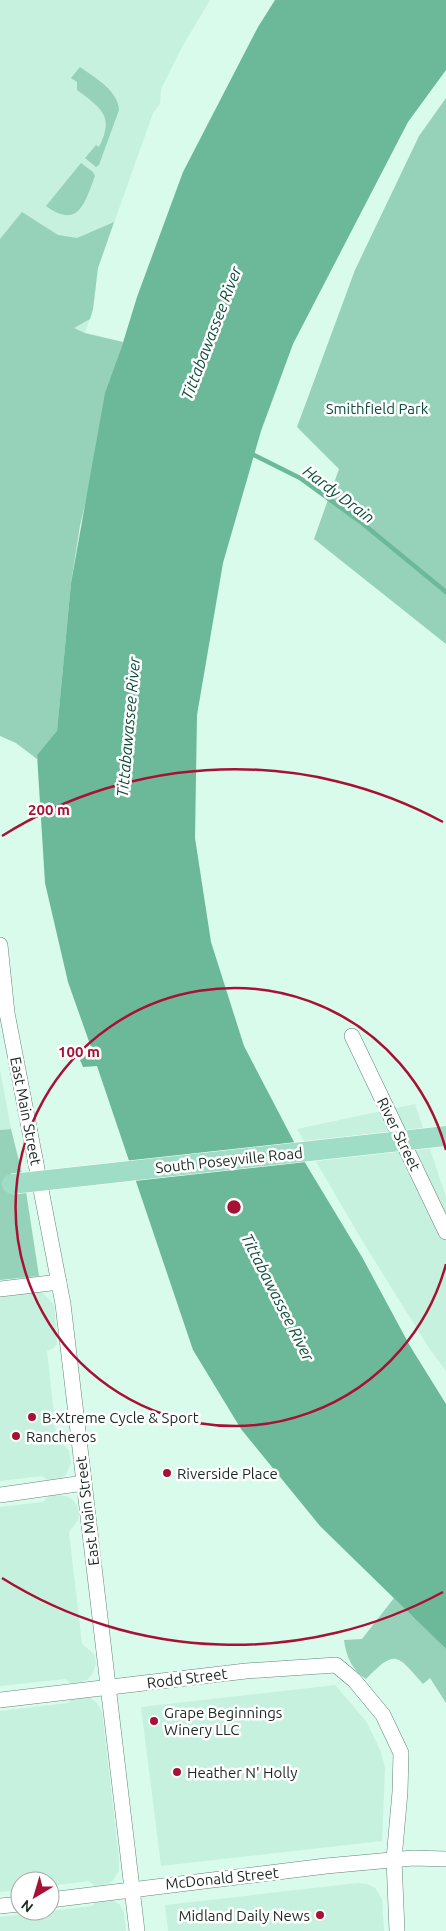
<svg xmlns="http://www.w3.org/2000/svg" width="446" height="1931" viewBox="0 0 446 1931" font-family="Ubuntu,sans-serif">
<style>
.built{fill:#c6f1de}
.green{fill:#96d2b9}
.water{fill:#6cb99a}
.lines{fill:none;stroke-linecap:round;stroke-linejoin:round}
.stream{stroke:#6cb99a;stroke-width:4.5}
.minor-casing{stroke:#658577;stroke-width:16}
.minor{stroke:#fff;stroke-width:15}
.major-bridge-casing{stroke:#fff;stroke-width:21;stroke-linecap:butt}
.major-bridge{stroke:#a0ddc6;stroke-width:20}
.ring{fill:none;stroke:#a81136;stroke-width:2.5}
.poi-dot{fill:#a81136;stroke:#fff;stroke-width:2}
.labels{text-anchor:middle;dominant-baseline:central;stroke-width:5;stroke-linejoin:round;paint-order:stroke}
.park-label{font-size:15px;fill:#0c4d39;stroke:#fff}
.street-label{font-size:15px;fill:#1c2923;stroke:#fff}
.poi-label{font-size:15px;fill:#1c2923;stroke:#fff;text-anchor:start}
.water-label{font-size:16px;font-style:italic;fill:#0e4e3a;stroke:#fff}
.centre{fill:#a81136;stroke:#fff;stroke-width:2.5}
.ring-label{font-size:15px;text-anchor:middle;font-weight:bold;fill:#a81136;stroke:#fff;stroke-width:5;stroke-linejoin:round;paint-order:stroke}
</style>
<rect width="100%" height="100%" fill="#d8fbeb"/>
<g class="built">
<path d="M0 0H210L182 47 161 89 160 104 153 113 98 268 93 309 85 333 0 297Z"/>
<path d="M0 1070 11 1129 0 1130Z"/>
<path d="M415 1104 446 1197V1371L429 1348 363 1242 297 1129Z"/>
<path d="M38 1291 43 1293 54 1305 57 1343 54 1348 47 1351 57 1442 63 1444 69 1451 71 1463 66 1475 60 1479 48 1480 42 1476 0 1481V1295Z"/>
<path d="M55 1495 66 1496 72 1499 77 1506 79 1514 78 1520 69 1532 82 1644 94 1654 96 1663 93 1673 87 1680 76 1683H71L65 1679 0 1686V1507L43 1502 49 1496Z"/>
<path d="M335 1685 366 1721 381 1752 385 1768 382 1841 161 1866 141 1707Z"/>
<path d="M73 1697H85L90 1698 97 1703 102 1712 119 1859V1871L113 1880 108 1884 95 1886 89 1881 50 1886V1881H20V1890L0 1892V1711L68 1703Z"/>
<path d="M358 1883 367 1884 375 1888 378 1892 382 1900 384 1931H168L165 1905Z"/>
<path d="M102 1900H113L120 1905 124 1913 126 1931H0V1917L92 1906 97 1901Z"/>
</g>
<g class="green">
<path d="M80 67C95 78 118 90 119 110L99 165 96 167 85 158 96 145 99 147C115 116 101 108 77 90V82L71 78Z"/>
<path d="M446 98V644L314 539 339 469 297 427 355 270 419 136Z"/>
<path d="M81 163 93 172 95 176C85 202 79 230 46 206Z"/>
<path d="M22 212 58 235 77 238 114 222 98 268 93 309 90 319 74 328 85 333 123 342 80 526 71 583 57 732 37 755V759L16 743 0 736V239Z"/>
<path d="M11 1129 25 1185 39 1276 0 1280V1130Z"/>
<path d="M394 1598 446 1649V1703L430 1678 423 1684C397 1655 396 1648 366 1679 352 1670 346 1656 344 1640L362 1639Z"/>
</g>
<path class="water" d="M275 0H446V70L408 122 293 344 261 431 223 563 197 715 195 838 211 942 244 1046 304 1161 362 1257 410 1346 446 1404V1649L320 1526 241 1429 193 1350 97 1066 83 1067 80 1060 92 1050 68 982 45 883 37 755 57 731 71 583 105 393 121 349 137 297 183 172 258 27Z"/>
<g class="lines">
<path class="stream" d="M250 453 300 478 362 523 446 592"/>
<g class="minor-casing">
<g id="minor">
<path d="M0 945 7 1013 63 1304 137 1931"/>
<path d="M352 1036 446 1232"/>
<path d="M0 1289 59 1282"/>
<path d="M0 1495 84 1483"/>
<path d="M0 1700 246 1671 336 1665 354 1680 383 1715 401 1753 400 1792 394 1859 397 1931"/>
<path d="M50 1900 326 1866 413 1858 446 1859"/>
<path d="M0 1906 20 1904"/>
</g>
</g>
<use href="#minor" class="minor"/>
<g class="major-bridge-casing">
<path id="major-bridge" d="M12 1184 446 1136"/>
</g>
<use href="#major-bridge" class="major-bridge"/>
</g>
<g class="ring">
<path d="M446 1264A219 219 0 1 1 446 1150"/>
<path d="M443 1592A438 438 0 0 1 2 1578M2 836A438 438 0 0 1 443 822"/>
</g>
<g class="poi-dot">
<circle cx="32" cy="1417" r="5"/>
<circle cx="16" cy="1436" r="5"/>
<circle cx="167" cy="1473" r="5"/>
<circle cx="154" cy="1721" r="5"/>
<circle cx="177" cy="1772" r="5"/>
<circle cx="320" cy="1915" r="5"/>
</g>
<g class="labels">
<g class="park-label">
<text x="377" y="408">Smithfield Park</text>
</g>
<g class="street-label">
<text transform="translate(26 1111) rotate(79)">East Main Street</text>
<text transform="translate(399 1134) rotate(64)">River Street</text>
<text transform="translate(229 1160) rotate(-6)">South Poseyville Road</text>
<text transform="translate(87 1511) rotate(-97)">East Main Street</text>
<text transform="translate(187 1678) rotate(-7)">Rodd Street</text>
<text transform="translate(222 1878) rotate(-6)">McDonald Street</text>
</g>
<g class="poi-label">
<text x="42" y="1417">B-Xtreme Cycle &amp; Sport</text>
<text x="26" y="1436">Rancheros</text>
<text x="177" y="1473">Riverside Place</text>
<text x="164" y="1712">Grape Beginnings<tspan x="164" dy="17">Winery LLC</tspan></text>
<text x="187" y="1772">Heather N' Holly</text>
<text x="310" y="1915" text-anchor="end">Midland Daily News</text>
</g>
<g class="water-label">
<text transform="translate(211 333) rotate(-69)">Tittabawassee River</text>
<text transform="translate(339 494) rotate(37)">Hardy Drain</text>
<text transform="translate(128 727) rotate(-85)">Tittabawassee River</text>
<text transform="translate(278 1297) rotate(63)">Tittabawassee River</text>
</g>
</g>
<circle cx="234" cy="1207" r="8" class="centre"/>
<g class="ring-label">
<text x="49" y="815">200 m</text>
<text x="79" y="1057">100 m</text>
</g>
<g transform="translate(35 1896) rotate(218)"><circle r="24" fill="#ffffff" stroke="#a4a9a7"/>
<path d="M0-4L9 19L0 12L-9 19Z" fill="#a81136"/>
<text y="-8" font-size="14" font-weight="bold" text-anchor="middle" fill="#1c2923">N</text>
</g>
</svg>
